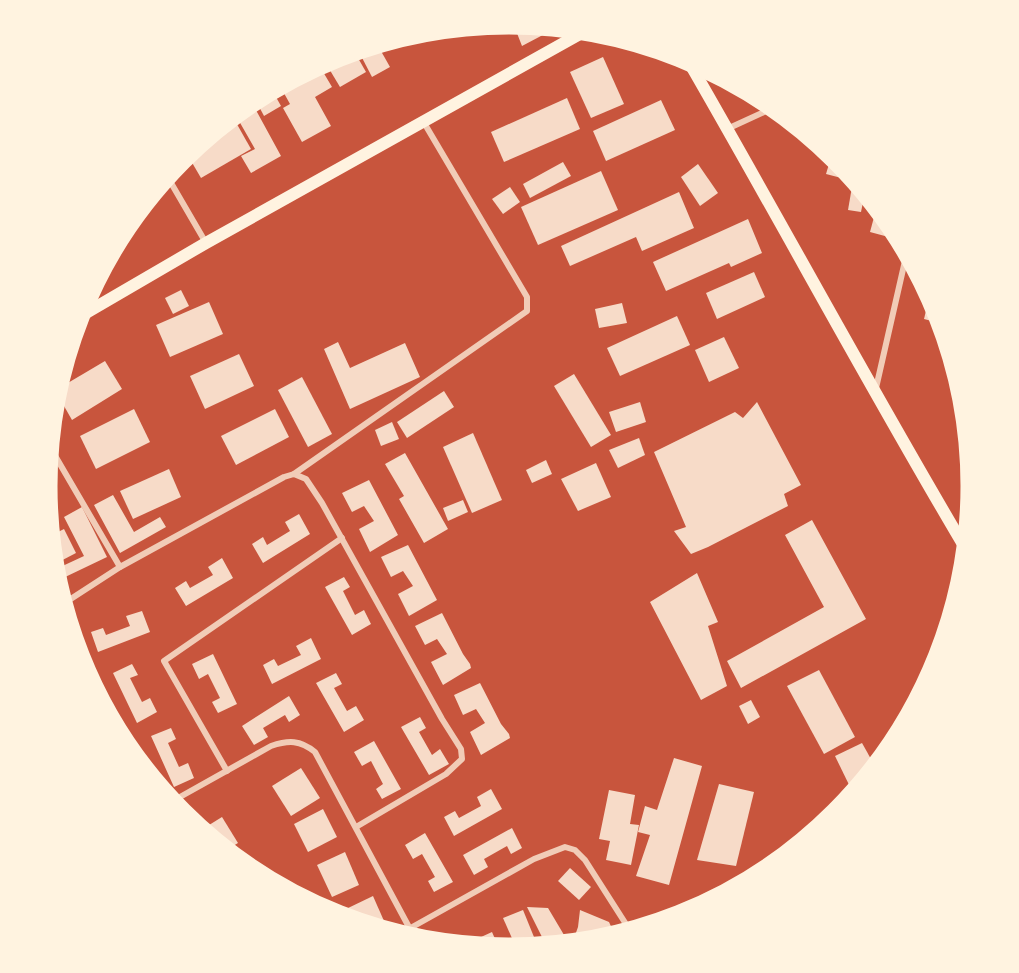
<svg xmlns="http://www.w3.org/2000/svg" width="1019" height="973" viewBox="0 0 1019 973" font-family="'Space Grotesk',sans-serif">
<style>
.building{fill:#f7dbc8}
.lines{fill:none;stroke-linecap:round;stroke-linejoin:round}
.minor{stroke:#f1ccb7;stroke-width:6}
.secondary{stroke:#fff3e0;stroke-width:12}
.rim{fill:none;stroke:#fff3e0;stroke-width:3}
</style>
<rect width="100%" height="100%" fill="#c8553d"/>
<g class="building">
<path d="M513 23 541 26 558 27 522 46Z"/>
<path d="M377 44 390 67 372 77 358 50Z"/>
<path d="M354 51 366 72 340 87 325 62 332 58Z"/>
<path d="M603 57 624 104 591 118 570 72Z"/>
<path d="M319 65 332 87 315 97 331 126 302 142 283 108 290 104 280 86Z"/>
<path d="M272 90 281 106 264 116 255 99Z"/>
<path d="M567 98 580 129 504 162 491 132Z"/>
<path d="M661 100 675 130 606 161 593 131Z"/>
<path d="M251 101 281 156 251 173 241 156 255 149 235 114Z"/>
<path d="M234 119 251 149 201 178 187 154 222 125Z"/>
<path d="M832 154 838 159 853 178V181L826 174Z"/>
<path d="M563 162 571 176 530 198 523 184Z"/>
<path d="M698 164 718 193 700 206 681 177Z"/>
<path d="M601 171 618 210 538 245 521 207Z"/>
<path d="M853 181 857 182 865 192 861 212 848 210Z"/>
<path d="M510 187 520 202 503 214 492 199Z"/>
<path d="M679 192 694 228 642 251 636 237 570 266 561 246Z"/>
<path d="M877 206 895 229 898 233 896 239 870 232Z"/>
<path d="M748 219 762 253 731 267 729 263 666 291 653 262Z"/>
<path d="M754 272 765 297 717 319 706 293Z"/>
<path d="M181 290 189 306 173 314 165 298Z"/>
<path d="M930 294 938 309 943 324 924 319Z"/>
<path d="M209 302 223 334 170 357 156 325Z"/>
<path d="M622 303 627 323 599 328 595 309Z"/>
<path d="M677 316 690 345 620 376 607 348Z"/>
<path d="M724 337 739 368 709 382 695 350Z"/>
<path d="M338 342 350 368 405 343 420 377 350 409 324 349Z"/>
<path d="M239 354 254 386 205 409 190 376Z"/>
<path d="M105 361 122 389 72 420 56 392V390Z"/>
<path d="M574 374 611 435 591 447 554 386Z"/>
<path d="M302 377 332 434 308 447 278 390Z"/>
<path d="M444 391 454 407 407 438 397 422Z"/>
<path d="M640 402 646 422 616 432 609 412Z"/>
<path d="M757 402 801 485 784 494 788 506 708 547 691 554 674 531 686 527 654 452 735 412 743 418Z"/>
<path d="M134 409 150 442 96 469 80 436Z"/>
<path d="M275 409 289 437 236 465 221 436Z"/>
<path d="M392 422 399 439 381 446 375 430Z"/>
<path d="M473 433 502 500 472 513 443 447Z"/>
<path d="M639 438 645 455 618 468 609 450Z"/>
<path d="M405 453 448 529 424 543 399 499 404 496 385 464Z"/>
<path d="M546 460 552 474 532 483 526 470Z"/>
<path d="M596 463 611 497 578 511 561 479Z"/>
<path d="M169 469 181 497 133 519 120 491Z"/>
<path d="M369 480 398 535 370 552 359 529 374 521 364 506 352 512 342 493Z"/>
<path d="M113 495 134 532 160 517 166 527 120 553 94 505Z"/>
<path d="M463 500 468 512 448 521 443 508Z"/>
<path d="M82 507 107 557 61 579 56 569 84 556 64 517Z"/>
<path d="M299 514 310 534 263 563 252 544 263 537 267 545 290 531 285 522Z"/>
<path d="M812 520 866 619 741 688 727 661 824 607 785 535Z"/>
<path d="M64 529 76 553 53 565 50 536Z"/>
<path d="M408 545 437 600 409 616 398 594 413 586 403 571 391 577 381 557Z"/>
<path d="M222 558 233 578 186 606 175 588 186 581 190 588 213 575 208 567Z"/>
<path d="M697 573 718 622 708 626 727 686 701 700 650 602Z"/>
<path d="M344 577 350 587 343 591 355 615 364 610 371 624 352 635 325 587Z"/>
<path d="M142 611 150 632 98 652 91 632 103 628 106 635 130 626 126 616Z"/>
<path d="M442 613 463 654 470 664 471 668 443 685 431 662 447 654 437 639 425 645 415 626Z"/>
<path d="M311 638 321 659 272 684 263 665 274 659 278 666 301 655 296 646Z"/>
<path d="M213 654 237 704 218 713 212 702 220 698 208 674 199 679 192 664Z"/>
<path d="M132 664 138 675 130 678 142 702 150 698 157 712 137 723 113 673Z"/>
<path d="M819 670 855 737 824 754 787 686Z"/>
<path d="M336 673 342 684 334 688 347 711 356 706 364 720 344 732 316 683Z"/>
<path d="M480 683 501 724 509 734 510 738 481 755 470 732 485 723 476 709 463 715 454 695Z"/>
<path d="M289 696 300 715 289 722 285 715 263 728 268 737 254 745 242 726Z"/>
<path d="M751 700 760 717 748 724 739 706Z"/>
<path d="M420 717 426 728 419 732 432 755 440 749 449 764 429 775 401 727Z"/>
<path d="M171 728 176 739 168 743 179 767 188 763 194 778 174 787 151 736Z"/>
<path d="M374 741 401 789 382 799 376 789 383 784 371 761 362 766 354 752Z"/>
<path d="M862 743 876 768 854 795 835 756Z"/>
<path d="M674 758 702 766 669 885 636 876 650 835 638 832 645 806 657 810Z"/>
<path d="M301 768 320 798 291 816 272 786Z"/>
<path d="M719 784 754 792 736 866 697 860Z"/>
<path d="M491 789 502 809 454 836 444 817 455 811 459 818 481 806 477 797Z"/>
<path d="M609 790 635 795 630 824 639 825 631 865 606 860 610 841 599 839Z"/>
<path d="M323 809 337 837 308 852 294 824Z"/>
<path d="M222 817 238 843 225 851 201 830Z"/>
<path d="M512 828 522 848 511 854 507 846 484 859 488 867 474 875 463 855Z"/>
<path d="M425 833 453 882 434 892 428 881 435 877 422 854 413 859 405 845Z"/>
<path d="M345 852 359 885 332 897 317 865Z"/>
<path d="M570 868 591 887 579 900 558 881Z"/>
<path d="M373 896 384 921 371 927 352 921 346 909Z"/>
<path d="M527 907 548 908 570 945 547 947Z"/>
<path d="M523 910 534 937 515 945 503 918Z"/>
<path d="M580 910 609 922 616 937 600 942 572 944 578 927Z"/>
<path d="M492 932 500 950 470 947 468 943Z"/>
</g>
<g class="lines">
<g class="minor">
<path d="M727 129 775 107"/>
<path d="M167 176 206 243"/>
<path d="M876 388 907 252"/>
<path d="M50 447 120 567"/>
<path d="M294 474 527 311V297L423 121"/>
<path d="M63 604 120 567 284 477 294 474 306 479 322 503 442 719 461 749 462 759 446 774 356 827"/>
<path d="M227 771 164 661 342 538"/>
<path d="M171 802 271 746C289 740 300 740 315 752L410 929"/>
<path d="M398 935 534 859 565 847 575 850 585 860 631 932"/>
</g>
<g class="secondary">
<path d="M686 57C781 221 870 388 967 551"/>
<path d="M79 317 206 243 587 30"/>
</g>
</g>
<path d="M0 0H1019V973H0ZM56 486a453 453 0 1 1 906 0a453 453 0 1 1-906 0Z" fill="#fff3e0" fill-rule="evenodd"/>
<path class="rim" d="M56 486a453 453 0 1 1 906 0a453 453 0 1 1-906 0Z"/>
</svg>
